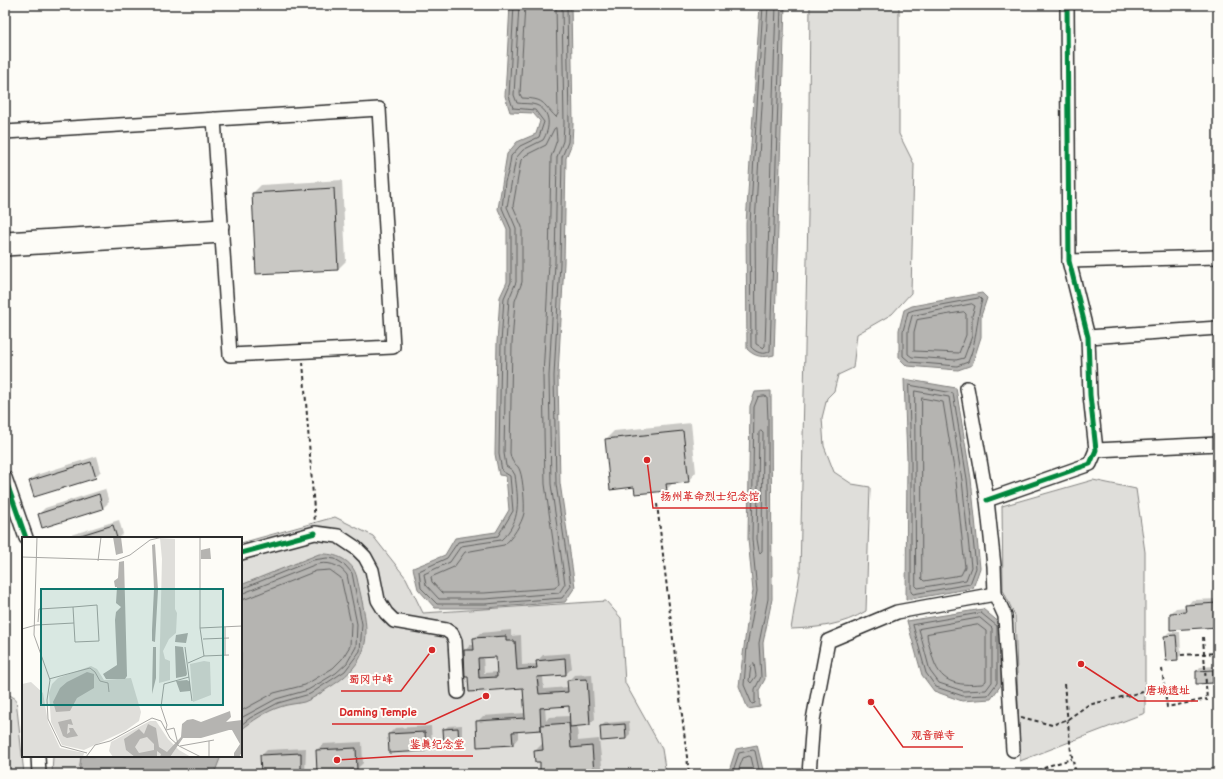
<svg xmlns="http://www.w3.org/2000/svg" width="1223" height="779" viewBox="0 0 1223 779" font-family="'Balsamiq Sans','LXGW WenKai TC',sans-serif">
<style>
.green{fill:#dfdeda;stroke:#858482}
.water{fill:#b5b4b1;stroke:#7e7d7b}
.shadow{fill:#0003;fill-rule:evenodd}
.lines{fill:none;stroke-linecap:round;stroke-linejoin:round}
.shore{stroke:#626261;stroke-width:1}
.building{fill:#c9c8c4;stroke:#2b2b2b;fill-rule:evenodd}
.minor-casing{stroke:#2b2b2b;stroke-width:16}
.path{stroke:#2b2b2b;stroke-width:2;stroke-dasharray:4 3;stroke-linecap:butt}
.minor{stroke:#fdfcf7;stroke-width:13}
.cycleway-casing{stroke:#fdfcf7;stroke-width:8}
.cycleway{stroke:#00873e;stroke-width:5}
.inset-road{fill:none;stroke:#a9a8a5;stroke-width:1}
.view{fill:#0f766e;fill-opacity:0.15;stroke:#0f766e;stroke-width:2}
.inset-edge{fill:none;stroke:#2b2b2b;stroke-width:2}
.leader{fill:none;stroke:#d62828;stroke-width:1.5}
.callout-dot{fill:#d62828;stroke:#fdfcf7;stroke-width:1.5}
.callout-label{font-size:11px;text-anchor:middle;font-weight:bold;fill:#d62828;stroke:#fdfcf7;stroke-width:4;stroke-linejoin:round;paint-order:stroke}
</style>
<rect width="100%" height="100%" fill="#fdfcf7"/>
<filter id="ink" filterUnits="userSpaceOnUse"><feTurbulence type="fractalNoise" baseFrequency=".025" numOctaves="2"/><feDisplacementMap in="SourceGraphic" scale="8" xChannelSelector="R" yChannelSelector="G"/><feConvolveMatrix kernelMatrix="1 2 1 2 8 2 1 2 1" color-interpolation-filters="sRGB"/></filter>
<g filter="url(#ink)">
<g class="green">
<path d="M810 5H899V134L914 164 911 293 892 314 857 334 853 368 838 375 834 391 827 398 822 418 824 446 834 472 852 484 870 487 866 611C843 625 818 628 791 629L800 573 808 215Z"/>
<path d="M1093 480 1136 489 1145 552V713L1020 761 1015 616 1003 590 1002 506Z"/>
<path d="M335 517 373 536 406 578 423 613 606 601 621 618 625 683 662 749 666 774H52L53 756H241V543Z"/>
<path d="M5 692 16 699 24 774H5Z"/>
</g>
<g class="water">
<path d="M510 5H571L573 124 572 143 566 158 564 263 558 375 560 483 575 587 565 602 485 608H435L418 589 413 568 445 555 455 538 496 532 509 510 506 476 499 475 495 454 497 342 500 297 507 282V229L498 209 507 154 517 142 536 134 540 121 533 113 510 112 505 96Z"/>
<path d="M760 5H785L774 355C763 358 755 357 747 349L746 224Z"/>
<path d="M982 293 987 298 981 316V337L972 365 958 370 907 366 899 358V330L904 310 912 306Z"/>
<path d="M904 379 956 388 971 479 980 568 973 588 906 600 907 459Z"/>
<path d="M771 391 772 599 763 643 765 679 759 690 760 707 748 709 739 686 748 616 753 591 748 539 750 406 755 392Z"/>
<path d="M319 554C336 553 353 560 357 578 367 625 379 657 330 687 322 692 313 699 304 702 296 704 288 704 280 707 267 711 252 721 241 730V585Z"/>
<path d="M983 609 1001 624V685L991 699 962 701 934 691 922 675 907 621Z"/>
<path d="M757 745 764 774H728L736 749Z"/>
<path d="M81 756H221L214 774H79Z"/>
</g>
<g class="shadow">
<path d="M342 180 346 261 338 269 253 193 261 185Z"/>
<path d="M691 423 696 472 688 481 674 482 666 490 635 486 606 439 614 431Z"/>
<path d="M97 456 101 471 95 477 30 481 36 475Z"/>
<path d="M105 489 109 502 103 508 39 514 45 508Z"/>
<path d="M119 520 123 534 119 538H61Z"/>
<path d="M1218 599V626L1171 613 1176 608 1186 607 1192 600Z"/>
<path d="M511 630V636L521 635 522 665 537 664V661L543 655 570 653 572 668 566 674 543 676 544 689 568 687V681L574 675 592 674 595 719 589 724 577 725 578 741 599 739 603 774H541V761L535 751 543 743 542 727 518 730V738L513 744 477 722 483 716 526 713 524 687 470 691 465 651 470 645H475L474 638 480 633ZM483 656H497L498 672 484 673ZM570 705V716L549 717 546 721 545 707Z"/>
<path d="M1169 632H1180L1181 655 1177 659 1165 636Z"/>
<path d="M1216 666 1217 678 1213 682 1197 671 1200 667Z"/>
<path d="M629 721 630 734 626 738 601 726 605 723Z"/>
<path d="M462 725V738L458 742 444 730 448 726Z"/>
<path d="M431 726 432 744 426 750 389 734 395 728Z"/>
<path d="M362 742 363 763 357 769 317 750 323 744Z"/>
<path d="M306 748 305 774H268L261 756 267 750Z"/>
</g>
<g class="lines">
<g class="shore">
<path d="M514 5 509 96 513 108 535 110 544 122 539 137 520 146 511 156 509 169 505 182 502 208 511 229V282L504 298 501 343 499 454 502 471 510 476 513 511 498 536 458 542 447 558 419 571 421 588 437 604H485L562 598 571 586 556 484 554 376 560 263 562 157 568 142 569 124 567 5"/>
<path d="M519 5 514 95 517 103C523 104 531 103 536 105 552 111 550 129 543 140L523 150 516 158 507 207 516 228V282L509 299 506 343 504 453 506 466 512 470 515 475C518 499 522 521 501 540L461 546 450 562 424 574 426 585 439 599H485L559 593 565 584 551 484 549 376 555 263 557 157 563 141 564 124 562 5"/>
<path d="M525 5 520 94 522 98C545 99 541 102 556 117L558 114 556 5"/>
<path d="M763 5 750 224 751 347C755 352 764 356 770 351L781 5"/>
<path d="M768 5 755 224 756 344 763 348 765 346 776 5"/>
<path d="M556 128 557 140 551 157 549 263 543 376 545 484 559 583 555 588 484 593H442L432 582 431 577 454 567 465 552 504 545C512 539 522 523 524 513 525 504 523 479 520 471 517 462 512 466 510 453L512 343 515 301 522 282V227L513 206 521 160 526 155 546 145 554 129Z"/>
<path d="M980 298 982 300C976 321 977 342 968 362L957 366 910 362 903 356V331L908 312 914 310Z"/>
<path d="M972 304 975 306 972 316V336L964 358 956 360 912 357 908 354V331L912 316Z"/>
<path d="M964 312 966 314V335L959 353 914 351V332L917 320Z"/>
<path d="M909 385 953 393 967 479 976 568 970 584 913 594 911 592V459Z"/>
<path d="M915 391 949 397 962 480 971 567 966 580 918 588 916 586Z"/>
<path d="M765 396 767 397 768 419V599L759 643 761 677 755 689V703L752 704 744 685 747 646 757 591 752 539 754 407 758 397Z"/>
<path d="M922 398 943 402 956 481 965 567 961 575 924 581 922 579Z"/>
<path d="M761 431 763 433 762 551 760 553 759 551 757 539 759 433Z"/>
<path d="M241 589 313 560 327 558 335 559 345 565 352 573 362 624 360 651 345 671 310 694 278 703 250 718 241 725"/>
<path d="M241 594 314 565C327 561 339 564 347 575L357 624 356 647 347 663 336 673 308 690 276 699 241 718"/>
<path d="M241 600 248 598 316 571 330 570 341 578 351 624 350 646 342 659 333 668 305 685 274 693 241 711"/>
<path d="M981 613 997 626V683L988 695 963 696 936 687 926 673 913 625Z"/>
<path d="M980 618 992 628V682L986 690 963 691 939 683 930 671 919 629Z"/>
<path d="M978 625 986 631V681L982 684C956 686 939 683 932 655 930 648 927 640 927 634Z"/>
<path d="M754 664 756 676 751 683 749 681 751 666Z"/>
<path d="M732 774 739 753 753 750 755 751 760 774"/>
<path d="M737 774 743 758 749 756 751 757 755 774"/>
</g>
</g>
<g class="building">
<path d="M334 188 338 270 256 274 252 193Z"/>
<path d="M683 431 689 482 666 484 667 491 635 494 634 487 610 490 605 439Z"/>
<path d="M91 462 96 478 34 497 29 481Z"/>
<path d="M99 494 103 509 42 528 38 514Z"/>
<path d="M113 525 117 538H78V536Z"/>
<path d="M1218 603V627L1170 630V613L1186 612 1185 605Z"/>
<path d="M1176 635 1178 660 1166 661 1164 636Z"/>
<path d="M506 636V641H515L517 670 537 668 536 661 565 658 566 675 537 677 539 694 568 692 567 680 587 679 590 725 570 727 569 706 540 708 541 730 512 732 513 745 477 747 476 721 525 718 523 688 469 692 468 677H465L464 650H474L473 638ZM496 657 497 677 479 678 478 658Z"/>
<path d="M1213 670V683L1196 684V671Z"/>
<path d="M569 723 571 748 592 746 594 774H540V762H535L534 751 543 750 541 725Z"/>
<path d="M625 724 626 739 601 741 600 726Z"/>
<path d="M458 728 459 743 444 744 443 729Z"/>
<path d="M425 732 426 751 389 753 388 734Z"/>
<path d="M356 748 357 770 317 772 316 750Z"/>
<path d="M301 753V772L261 774 260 755Z"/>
</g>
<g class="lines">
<g class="minor-casing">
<g id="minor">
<path d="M5 132 379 109 393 347 230 355 214 119"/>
<path d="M5 239 222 226"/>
<path d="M5 249 222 236"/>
<path d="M1069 261 1218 257"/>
<path d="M1088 337 1218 328"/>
<path d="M967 388 987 500 994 566 995 594 1005 616 1013 750"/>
<path d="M1096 450 1218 444"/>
<path d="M5 478 26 538"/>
<path d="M987 500 1090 464 1096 450 1090 395 1088 337 1069 261 1067 5"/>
<path d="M241 553 315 533 338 536 356 548 365 557 372 570 378 600 386 613 394 621 446 630 452 634 455 641 458 692"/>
<path d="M38 756 39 774"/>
<path d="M809 774 813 720 828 641 897 612 995 594"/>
</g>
</g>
<g class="path">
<path d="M303 362 315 523"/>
<path d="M657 504 689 774"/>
<path d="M1203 637 1207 701"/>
<path d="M1181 655 1218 653"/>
<path d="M1162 669 1167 707 1207 699"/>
<path d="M1064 684 1071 752 1076 774"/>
<path d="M1021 717 1052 725 1068 719 1088 705 1164 687"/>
<path d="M1031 774 1051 765 1072 759"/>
</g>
<use href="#minor" class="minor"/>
<g class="cycleway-casing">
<g id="cycleway">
<path d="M5 478 26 538"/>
<path d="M987 500 1090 464 1096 450 1090 395 1088 337 1069 261 1067 5"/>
<path d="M241 553 315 533"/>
</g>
</g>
<use href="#cycleway" class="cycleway"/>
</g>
</g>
<g transform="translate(22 537)">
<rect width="220" height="220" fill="#fdfcf7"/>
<path d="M138 1 153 2V72L155 76 154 96 147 102 141 114 143 122 148 124V143L137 146 140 22ZM182 124 188 125 189 158 171 165 168 127ZM69 129 75 132 82 143 109 141 119 175 117 184 103 194 62 213 40 208 29 185 27 156 30 147 36 141ZM9 145 21 156 26 185 38 211 62 216 61 220H0V147ZM128 184H134L146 202 157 213 169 220H91L87 214 89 205Z" fill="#dfdeda"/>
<path d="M91 0H99L101 16 97 17 94 18ZM133 7 136 53 133 105 130 104V93L132 52 130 8ZM188 11 189 22H179V13ZM102 24 105 139 103 142H84L81 137 95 128 93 83 94 75 99 70 94 66 95 50H93L92 44 96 41 97 25ZM166 96 164 106 153 105 154 98ZM153 109 161 110 165 137 164 139 154 141ZM131 110H134V141L130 157ZM65 135 72 137V151L55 161 48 174 34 175 31 165 38 151 45 145ZM165 143 168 145V154L158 155 154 144ZM208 174 209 180 204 185 220 183V215L217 220H212V216L218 207 210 193H207L179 201H161L148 220H138L139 217 135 214V220H113L104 213 102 202 117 192 122 197 126 187 134 191 137 210 145 215 159 200 160 187 165 183 171 182 179 185ZM125 200 132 207V213L117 216 113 210 118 202ZM49 182 51 188 46 187 45 197 48 195 47 191H51L56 199 45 201 41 199 36 185Z" fill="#b5b4b1" fill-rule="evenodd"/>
<path class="inset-road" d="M15 0 12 98 28 143 25 163 26 182 39 209 65 216M0 20 95 23 108 18 128 3 141 0M76 24 79 0M16 85 17 72 51 70 75 68 77 104 53 105 51 70M203 90V118M178 91 220 89M0 92 14 88 52 86M181 102 207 101M163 110 170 164M182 119 207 118M166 126 182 119 178 91V0M27 142 68 131 73 135 78 144 86 146 87 155M144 192 145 188 139 170 142 147 167 140M144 193 152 191 156 207M187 204V220M158 209 192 203M64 220 73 208 88 204 130 181 139 184 148 201 157 209 179 220"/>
<path class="view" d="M19 52H201V168H19Z"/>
<rect width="220" height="220" class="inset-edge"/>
</g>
<path class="leader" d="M647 460L653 508H768M432 650L401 691H341M1081 664L1138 701H1198M486 696L425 724H332M871 702L903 747H963M337 760L402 756H473"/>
<g class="callout-dot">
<circle cx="647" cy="460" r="4"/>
<circle cx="432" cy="650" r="4"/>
<circle cx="1081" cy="664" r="4"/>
<circle cx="486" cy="696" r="4"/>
<circle cx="871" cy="702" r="4"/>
<circle cx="337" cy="760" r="4"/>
</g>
<g class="callout-label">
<text x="710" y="500">扬州革命烈士纪念馆</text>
<text x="371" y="683">蜀冈中峰</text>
<text x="1168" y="694">唐城遗址</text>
<text x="378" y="716">Daming Temple</text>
<text x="933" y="739">观音禅寺</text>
<text x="437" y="748">鉴真纪念堂</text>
</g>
<rect width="1223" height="779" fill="none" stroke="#fdfcf7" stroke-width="20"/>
<rect x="10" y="10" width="1203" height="759" fill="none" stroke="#2b2b2b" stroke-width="1.5" filter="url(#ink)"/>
</svg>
